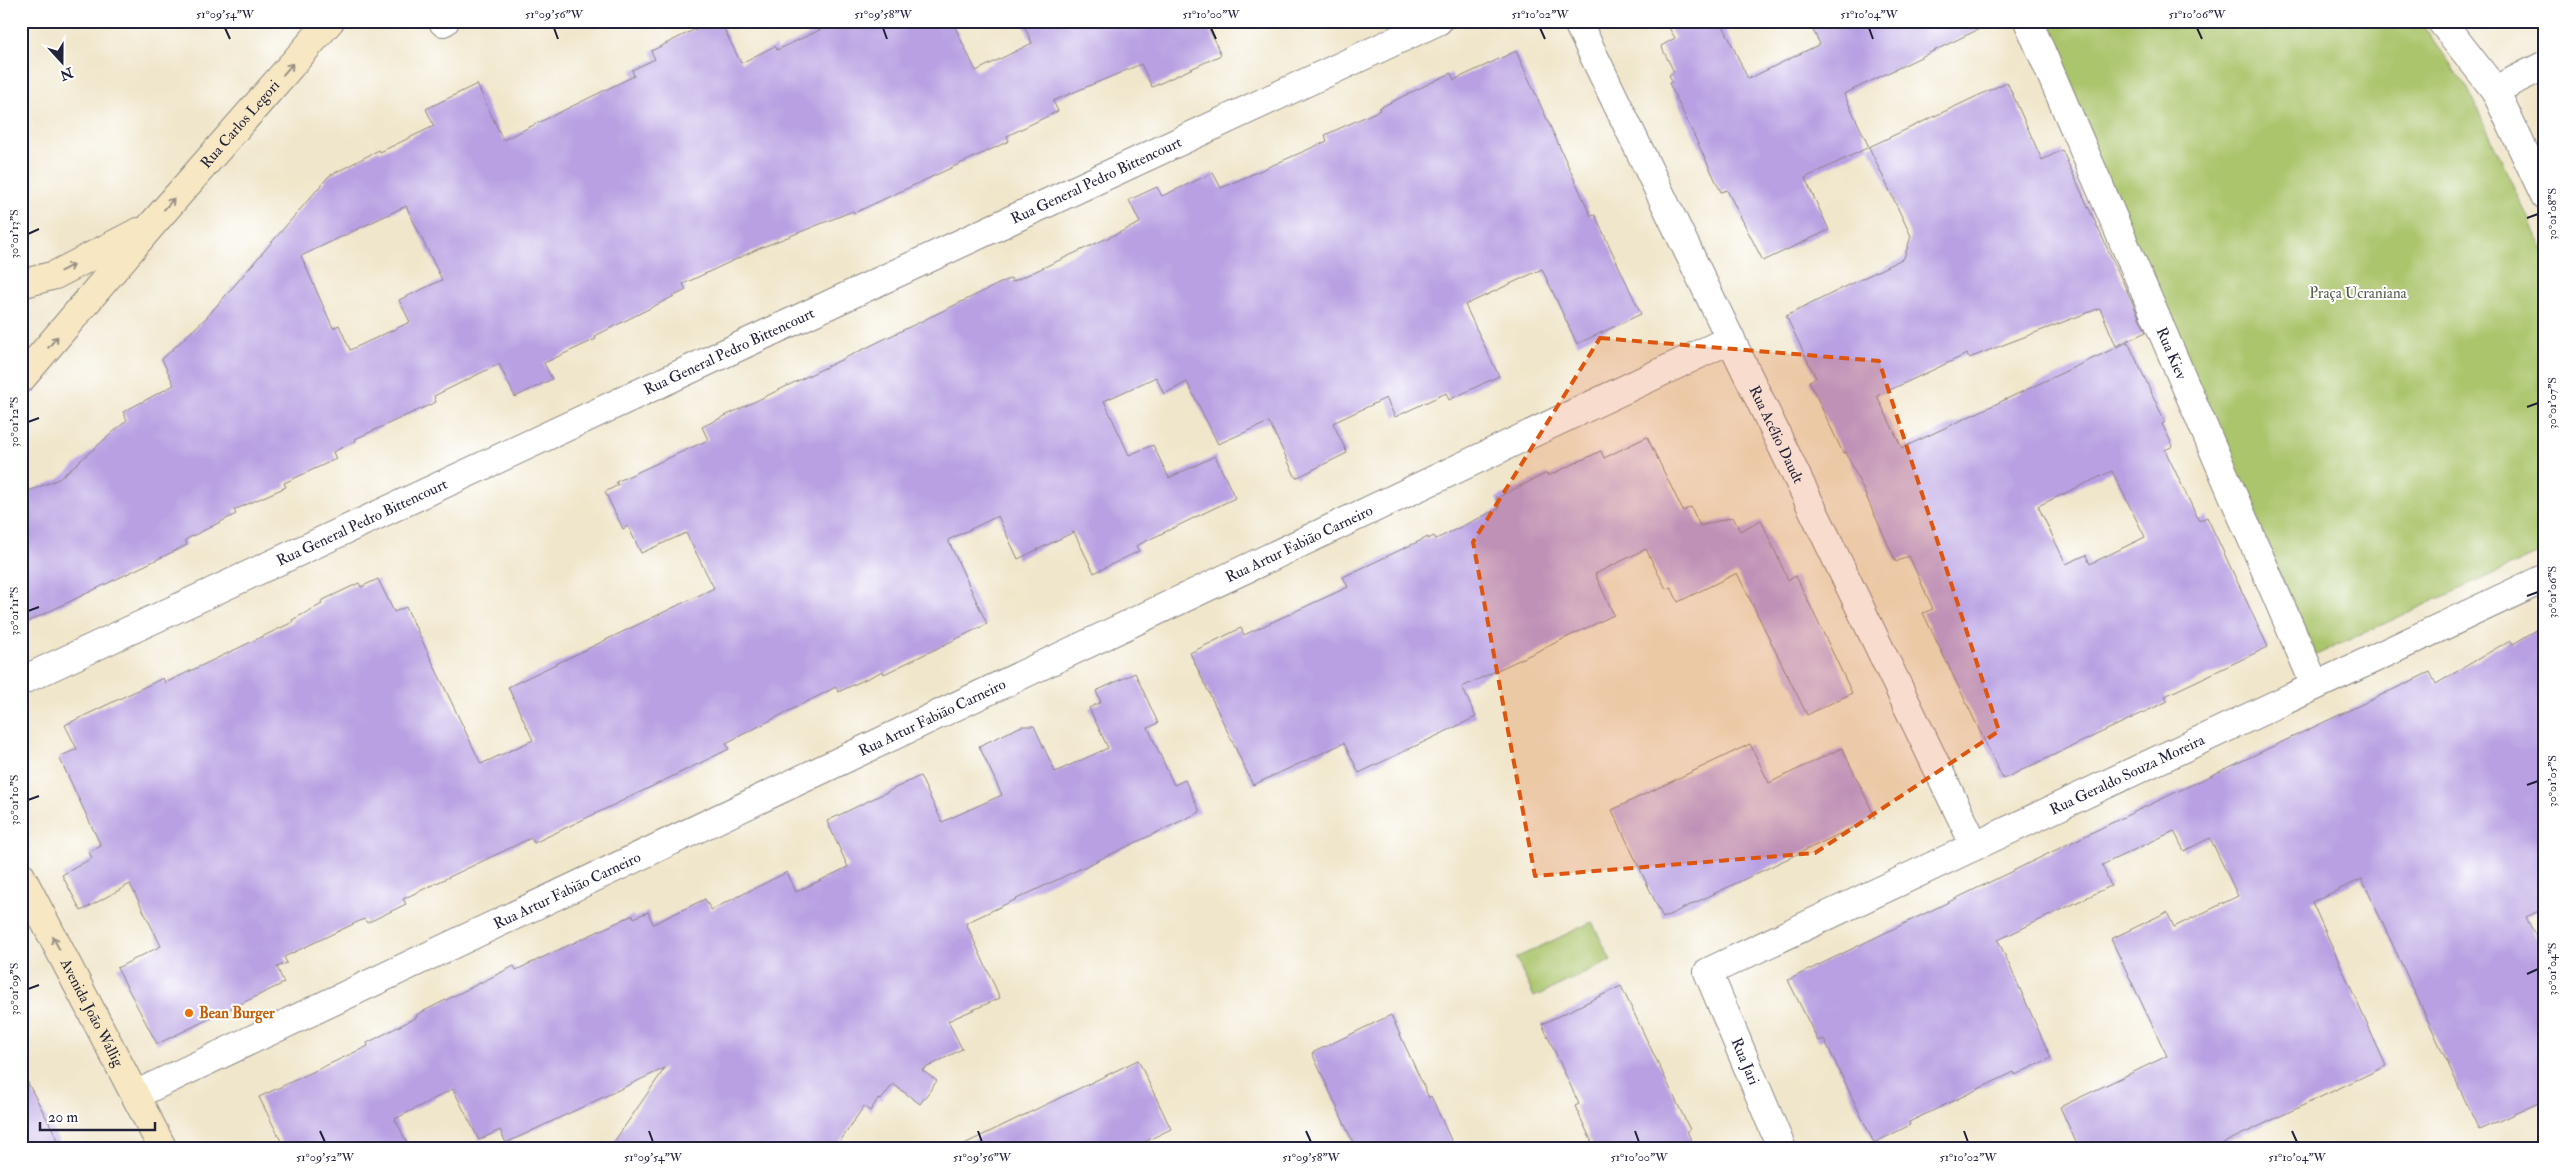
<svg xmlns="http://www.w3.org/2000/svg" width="2566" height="1170" viewBox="0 0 2566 1170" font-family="'IM FELL Double Pica',serif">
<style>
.green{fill:#abc56c;stroke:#667454}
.building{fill:#b8a0e2;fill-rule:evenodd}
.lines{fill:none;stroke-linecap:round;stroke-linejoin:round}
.minor-casing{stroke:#898483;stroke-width:30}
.tertiary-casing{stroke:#898483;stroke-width:30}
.secondary-casing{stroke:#898483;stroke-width:30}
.minor{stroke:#fff;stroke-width:28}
.tertiary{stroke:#fff;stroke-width:28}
.secondary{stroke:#f7e8c3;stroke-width:28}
.oneway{stroke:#978f86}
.marked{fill:#de560e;fill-opacity:0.2;stroke:#de560e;stroke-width:4;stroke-dasharray:10 6;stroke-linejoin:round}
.ticks{fill:none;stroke:#22223b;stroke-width:2}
.food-dot{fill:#e8710a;stroke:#fff;stroke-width:2}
.labels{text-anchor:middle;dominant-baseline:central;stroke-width:4;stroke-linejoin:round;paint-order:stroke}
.street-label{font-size:15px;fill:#22223b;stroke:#fff}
.park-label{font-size:15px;fill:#525b4c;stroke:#fff}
.food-label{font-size:15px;font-weight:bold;fill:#c56008;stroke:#fff;text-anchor:start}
.neatline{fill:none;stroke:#22223b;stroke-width:2}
.ticks-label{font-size:12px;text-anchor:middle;fill:#22223b}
</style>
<rect width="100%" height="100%" fill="#fff"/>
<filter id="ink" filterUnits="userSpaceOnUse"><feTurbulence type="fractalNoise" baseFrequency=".02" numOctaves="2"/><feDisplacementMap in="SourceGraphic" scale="10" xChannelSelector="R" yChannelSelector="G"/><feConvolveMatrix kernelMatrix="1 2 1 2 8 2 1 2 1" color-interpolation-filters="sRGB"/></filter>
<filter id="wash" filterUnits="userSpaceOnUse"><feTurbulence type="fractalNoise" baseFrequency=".0096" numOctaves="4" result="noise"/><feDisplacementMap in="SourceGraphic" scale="20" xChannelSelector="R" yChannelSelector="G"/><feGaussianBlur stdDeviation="1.12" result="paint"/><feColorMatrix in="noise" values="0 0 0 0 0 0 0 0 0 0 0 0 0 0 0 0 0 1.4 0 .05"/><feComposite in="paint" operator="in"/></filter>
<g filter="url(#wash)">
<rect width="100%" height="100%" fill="#f0e6cb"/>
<g class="green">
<path d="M2034 21H2420L2468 89 2545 254V550L2316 655Z"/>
<path d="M1592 922 1611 961 1534 997 1516 958Z"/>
</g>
<g id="blocks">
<g class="building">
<path d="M712 21H720L741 63 775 46 777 50 839 21H952L976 71 1032 43 1022 21H1205L1221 55 1152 87 1141 64 1053 101 1058 111 1007 136 1009 141 854 213 853 211 760 248 683 284 686 290 595 336 596 339 544 363 552 379 515 397 499 364 434 396 436 402 355 439 356 441 333 452 336 459 284 483 286 487 234 510 236 514 185 540 187 545 21 625V494L59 479 127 420 123 412 174 385 162 359 207 317 329 176 379 150 380 152 434 126 426 109 477 84 503 140 634 76 632 70 655 59 651 51ZM406 206 442 280 399 300 410 322 350 350 339 325 333 328 301 256Z"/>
<path d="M1665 21H1721L1748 79 1820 44 1808 21H1996L1844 94 1869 147 1805 178 1829 230 1763 261 1727 190 1721 192 1669 83 1672 82 1669 75 1674 72 1661 46 1675 38Z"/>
<path d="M1516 51 1591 216 1595 215 1641 314 1577 344 1542 269 1465 305 1499 376 1449 400 1446 393 1395 417 1386 398 1333 423 1347 453 1296 478 1269 422 1218 444 1187 382 1164 394 1156 377 1104 401 1129 455 1153 445 1169 478 1215 456 1235 498 1136 546 1139 551 1094 573 1074 532 1018 559 998 516 948 540 987 624 884 674 883 671 838 692 836 687 726 743 729 749 624 800 534 843 531 838 403 899 406 904 367 923 364 919 284 957 287 963 277 967 284 983 157 1044 117 968 161 946 130 884 81 911 62 875 92 858 89 852 101 846 59 757 77 749 65 725 163 678 165 683 293 622 292 620 322 604 321 601 359 583 361 587 378 579 394 612 406 607 481 764 533 740 508 687 714 588 686 533 641 553 628 526 623 529 605 492 618 485 616 482 708 440 702 427 1011 278 1012 282 1140 223 1129 200 1157 187 1162 196 1213 173 1221 188 1327 141 1325 135 1380 110 1379 108 1451 73 1454 80Z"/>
<path d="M2007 82 2042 160 2062 150 2146 332 2116 346 2100 308 1969 358 1967 354 1877 396 1902 448 2128 342 2165 422 2162 424 2173 446 2165 450 2199 521 2207 517 2268 647 2165 696 2168 701 2003 779 1923 613 1933 609 1909 556 1896 562 1846 452 1843 453 1809 381 1816 378 1786 316 1904 258 1911 236 1869 147ZM2112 471 2145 537 2090 564 2086 555 2066 564 2038 506Z"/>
<path d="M1647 437 1683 511 1691 507 1700 526 1733 517 1740 531 1761 520 1788 580 1796 576 1852 693 1807 715 1737 573 1678 602 1671 587 1666 589 1646 549 1595 574 1614 615 1462 687 1476 717 1359 773 1344 743 1253 785 1190 653 1241 628 1244 635 1348 587 1343 577 1428 537V539L1434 536 1436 539 1500 508 1496 498 1547 473 1548 476 1601 451 1604 458Z"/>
<path d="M2545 625V908L2526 917 2545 955V1100L2479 1130 2362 879 2312 902 2386 1066 2211 1149H2079L2060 1107 2167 1056 2111 939 2167 912 2174 927 2238 896 2210 838 2184 851 2174 831 2102 865 2111 886 1998 940 2051 1058 2015 1075 2014 1072 1909 1122 1910 1125 1874 1143 1824 1039 1818 1041 1788 980 2130 814 2430 672 2436 684 2510 640 2513 644Z"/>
<path d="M1135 673 1158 723 1148 728 1174 785 1185 780 1200 812 966 923 1000 998 948 1021 962 1049 922 1070 937 1081 920 1104 893 1084 881 1100 878 1099 870 1111 864 1106 835 1149H609L665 1068 506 1143 500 1130 479 1140 453 1089 395 1119 410 1149H285L259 1097 368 1046 367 1043 417 1017 416 1015 514 966 516 970 633 915 634 918 648 912 653 924 705 899 711 910 787 872 796 892 848 867 827 821 920 776 942 822 1002 795 979 746 1022 726H1034L1055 772 1108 748 1089 708 1101 702 1096 691Z"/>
<path d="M1750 744 1769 783 1842 748 1875 817 1663 918 1612 810Z"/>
<path d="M1621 986 1690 1130 1687 1131 1695 1149H1595L1575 1106 1579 1104 1542 1024Z"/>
<path d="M1391 1015 1429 1098 1431 1096 1455 1149H1356L1312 1053Z"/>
<path d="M1138 1060 1171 1129 1130 1149H954Z"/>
<path d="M21 1070 63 1149H21Z"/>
</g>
</g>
</g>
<g filter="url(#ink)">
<use href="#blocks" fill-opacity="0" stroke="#898483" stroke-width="1"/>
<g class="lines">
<g class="minor-casing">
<g id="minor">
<path id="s1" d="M2028 21 2315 685"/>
<path d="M2441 21 2495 90 2545 196"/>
<path d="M443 22 445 21"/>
<path d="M2495 90 2545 65"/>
<path id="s2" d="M1975 846 2545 578"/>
<path id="s3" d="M135 1095 1731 339"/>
</g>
</g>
<g class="tertiary-casing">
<g id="tertiary">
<path id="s4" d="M1577 21 1975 846 1708 972 1782 1149"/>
<path id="s5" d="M21 681 1438 21"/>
</g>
</g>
<g class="secondary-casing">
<g id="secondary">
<path d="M21 284 55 275 138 232"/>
<path id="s6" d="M21 379 150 227 330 21"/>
<path id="s7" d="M21 876 163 1149"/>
</g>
</g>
<use href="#minor" class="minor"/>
<use href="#tertiary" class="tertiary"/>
<use href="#secondary" class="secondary"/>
</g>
<defs><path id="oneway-shaft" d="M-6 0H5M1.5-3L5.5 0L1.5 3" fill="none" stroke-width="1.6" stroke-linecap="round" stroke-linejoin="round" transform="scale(1.25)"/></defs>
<g class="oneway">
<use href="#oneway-shaft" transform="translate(288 69) rotate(-49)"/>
<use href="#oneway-shaft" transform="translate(169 204) rotate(-49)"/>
<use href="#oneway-shaft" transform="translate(67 268) rotate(-27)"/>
<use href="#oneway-shaft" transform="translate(53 342) rotate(-50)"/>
<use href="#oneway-shaft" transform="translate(56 943) rotate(-118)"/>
</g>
</g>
<path class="marked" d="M1600 338 1879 361 1999 731 1815 853 1535 876 1473 542Z"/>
<path class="ticks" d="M225 28 230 39M554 28 558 39M883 28 887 39M1211 28 1216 39M1540 28 1545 39M1869 28 1873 39M2197 28 2202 39M2527 218 2538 214M28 234 39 229M2527 407 2538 403M28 422 39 418M2527 596 2538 592M28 611 39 607M2527 785 2538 781M28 800 39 796M2527 974 2538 969M28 989 39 985M320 1131 325 1142M649 1131 653 1142M978 1131 982 1142M1306 1131 1311 1142M1635 1131 1639 1142M1964 1131 1968 1142M2292 1131 2297 1142"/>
<circle class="food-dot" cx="189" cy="1013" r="5"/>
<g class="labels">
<g class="street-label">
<text stroke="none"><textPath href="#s6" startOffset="336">Rua Carlos Legori</textPath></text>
<text stroke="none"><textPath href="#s5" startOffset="1186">Rua General Pedro Bittencourt</textPath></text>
<text stroke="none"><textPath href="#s5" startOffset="781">Rua General Pedro Bittencourt</textPath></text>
<text stroke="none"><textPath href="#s1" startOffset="362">Rua Kiev</textPath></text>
<text stroke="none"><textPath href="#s4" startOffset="459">Rua Acélio Daudt</textPath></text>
<text stroke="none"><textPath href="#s5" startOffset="376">Rua General Pedro Bittencourt</textPath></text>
<text stroke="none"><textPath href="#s3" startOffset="1288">Rua Artur Fabião Carneiro</textPath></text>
<text stroke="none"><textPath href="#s3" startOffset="882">Rua Artur Fabião Carneiro</textPath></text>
<text stroke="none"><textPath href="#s2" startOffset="168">Rua Geraldo Souza Moreira</textPath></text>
<text stroke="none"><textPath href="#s3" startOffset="478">Rua Artur Fabião Carneiro</textPath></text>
<text stroke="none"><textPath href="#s7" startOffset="154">Avenida João Wallig</textPath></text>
<text stroke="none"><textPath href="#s4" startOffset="1308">Rua Jari</textPath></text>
</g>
<g class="park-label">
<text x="2358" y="293">Praça Ucraniana</text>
</g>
<g class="food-label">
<text x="199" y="1013">Bean Burger</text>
</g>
</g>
<rect width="2566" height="1170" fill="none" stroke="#fff" stroke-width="55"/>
<g transform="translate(62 62) rotate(159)" stroke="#ffffff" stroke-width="4" paint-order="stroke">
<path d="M0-4L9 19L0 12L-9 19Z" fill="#22223b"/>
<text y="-8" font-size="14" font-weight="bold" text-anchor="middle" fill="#22223b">N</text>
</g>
<path d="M40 1122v8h115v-8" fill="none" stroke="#22223b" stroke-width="2.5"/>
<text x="48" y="1122" font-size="15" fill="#22223b" stroke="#ffffff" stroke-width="4" paint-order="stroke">20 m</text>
<rect x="28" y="28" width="2510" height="1114" class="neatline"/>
<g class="ticks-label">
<text x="225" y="18">51°09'54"W</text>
<text x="554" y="18">51°09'56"W</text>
<text x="883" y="18">51°09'58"W</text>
<text x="1211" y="18">51°10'00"W</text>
<text x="1540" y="18">51°10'02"W</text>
<text x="1869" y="18">51°10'04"W</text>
<text x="2197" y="18">51°10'06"W</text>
<text transform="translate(2552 214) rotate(-90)" y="4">30°01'08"S</text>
<text transform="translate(14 234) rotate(-90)" y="4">30°01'13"S</text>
<text transform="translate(2552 403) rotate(-90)" y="4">30°01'07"S</text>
<text transform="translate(14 422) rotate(-90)" y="4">30°01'12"S</text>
<text transform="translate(2552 592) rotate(-90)" y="4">30°01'06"S</text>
<text transform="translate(14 611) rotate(-90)" y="4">30°01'11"S</text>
<text transform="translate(2552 781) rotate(-90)" y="4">30°01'05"S</text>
<text transform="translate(14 800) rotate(-90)" y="4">30°01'10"S</text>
<text transform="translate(2552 969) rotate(-90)" y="4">30°01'04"S</text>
<text transform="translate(14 989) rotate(-90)" y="4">30°01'09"S</text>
<text x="325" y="1161">51°09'52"W</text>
<text x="653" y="1161">51°09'54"W</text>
<text x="982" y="1161">51°09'56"W</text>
<text x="1311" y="1161">51°09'58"W</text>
<text x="1639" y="1161">51°10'00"W</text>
<text x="1968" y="1161">51°10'02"W</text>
<text x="2297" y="1161">51°10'04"W</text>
</g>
</svg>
